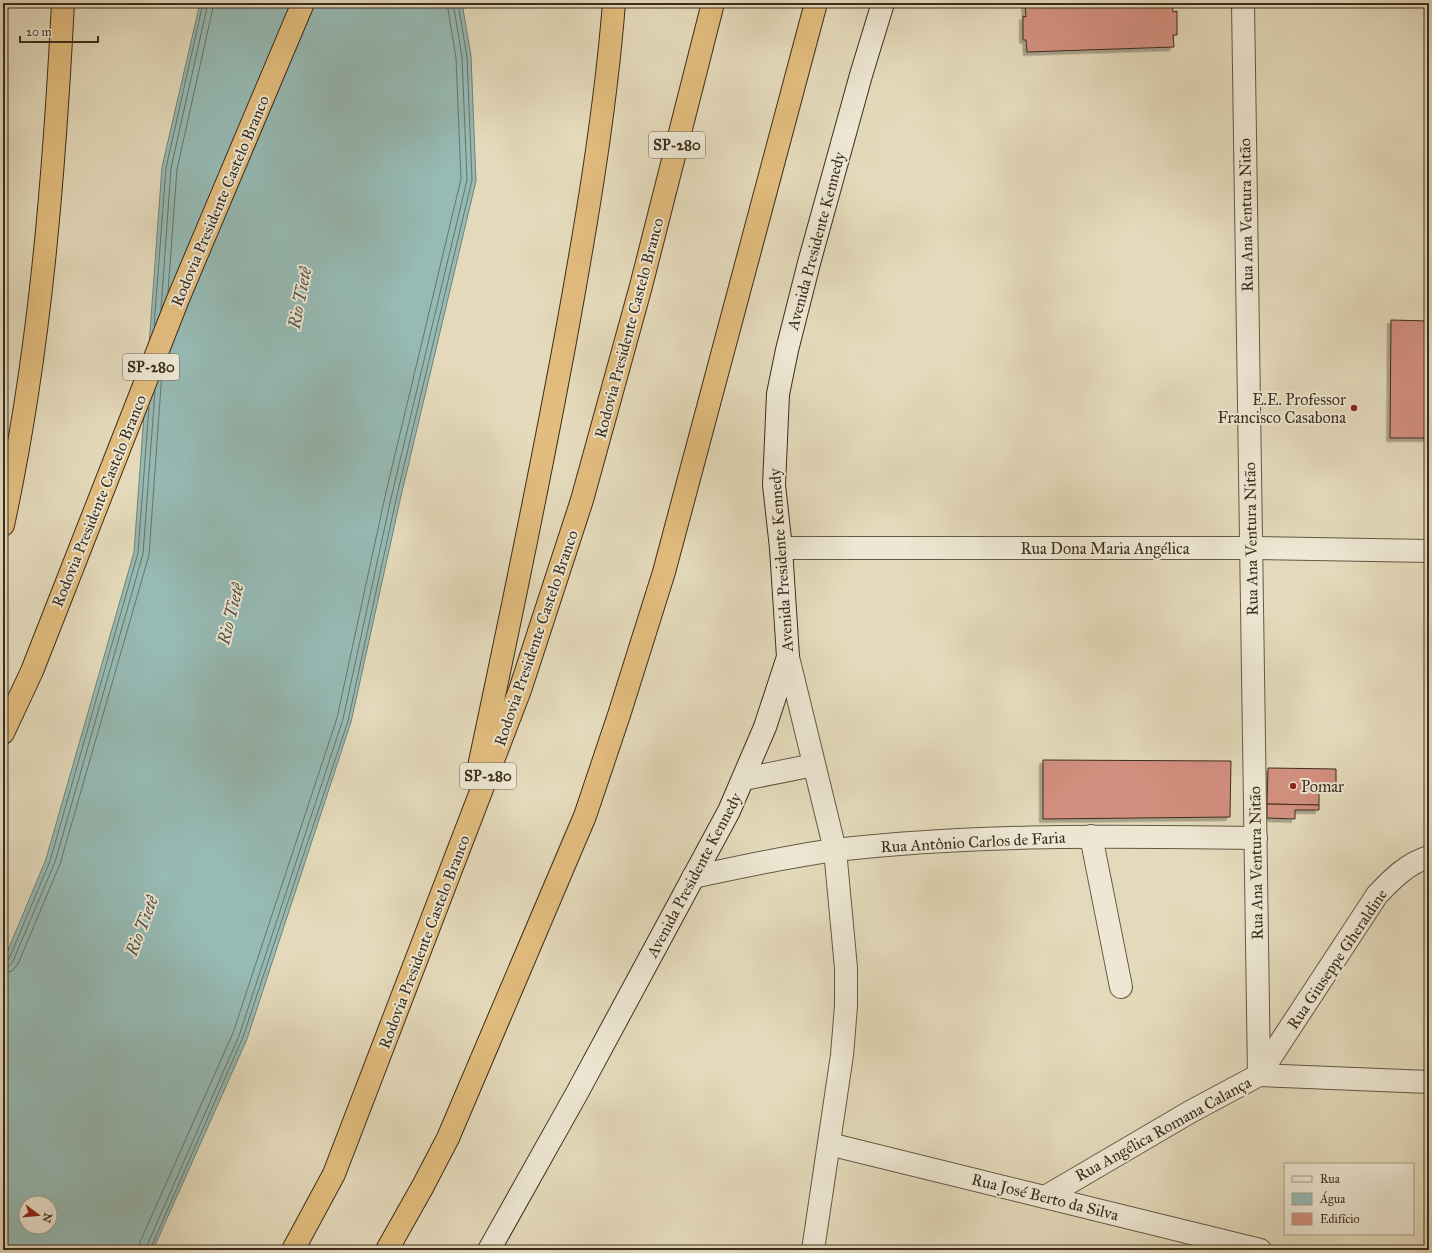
<svg xmlns="http://www.w3.org/2000/svg" width="1432" height="1253" viewBox="0 0 1432 1253" font-family="'IM FELL Great Primer',serif">
<style>
.water{fill:#96bab4;stroke:#728278;fill-rule:evenodd}
.lines{fill:none;stroke-linecap:round;stroke-linejoin:round}
.shore{stroke:#687468;stroke-width:1}
.building{fill:#d39080;stroke:#3b2d1d;filter:url(#shadow)}
.minor-casing{stroke:#655844;stroke-width:24}
.secondary-casing{stroke:#3b2d1d;stroke-width:24}
.trunk-casing{stroke:#3b2d1d;stroke-width:24}
.motorway-casing{stroke:#3b2d1d;stroke-width:24}
.minor{stroke:#ede7d3;stroke-width:22}
.secondary{stroke:#ede7d3;stroke-width:22}
.trunk{stroke:#e2bd7e;stroke-width:22}
.motorway{stroke:#e2bd7e;stroke-width:22}
.poi-dot{fill:#8f2418;stroke:#ede7d3;stroke-width:1.5}
.labels{text-anchor:middle;dominant-baseline:central;stroke-width:4;stroke-linejoin:round;paint-order:stroke}
.shield{fill:#ede7d3;stroke:#706554;stroke-width:1}
.shield-label{font-size:15px;font-weight:bold;fill:#3b2d1d}
.street-label{font-size:16px;fill:#3b2d1d;stroke:#ede7d3}
.poi-label{font-size:16px;fill:#3b2d1d;stroke:#ede7d3;text-anchor:end}
.water-label{font-size:17px;font-style:italic;fill:#525043;stroke:#ede7d3}
</style>
<defs>
<filter id="shadow"><feDropShadow dx="-3.5" dy="3.5" stdDeviation="0" flood-color="#0004"/></filter>
</defs>
<rect width="100%" height="100%" fill="#e4dabb"/>
<filter id="stains"><feTurbulence type="fractalNoise" baseFrequency=".005" numOctaves="4"/><feColorMatrix values="0 0 0 0 .2 0 0 0 0 .09 0 0 0 0 .02 0 0 0 .5 -.17"/></filter>
<radialGradient id="worn" r=".72"><stop offset=".6" stop-color="#630" stop-opacity="0"/><stop offset="1" stop-color="#630" stop-opacity=".3"/></radialGradient>
<path class="water" d="M200 3H462L471 56 476 181 401 496 351 722 247 1039 153 1250H3V962L46 859 134 552 162 167ZM26 1203H50V1227H26Z"/>
<g class="lines">
<g class="shore">
<path d="M168 292 177 169 214 3"/>
<path d="M161 310 171 168 208 3"/>
<path d="M154 326 166 168 203 3"/>
<path d="M3 962 9 959 50 861 138 553 149 407"/>
<path d="M3 967 9 966 13 961 55 862 143 554 155 391"/>
<path d="M3 973 12 971 18 964 60 864 149 555 162 372"/>
<path d="M139 1250 140 1242 233 1033 337 718 386 492 461 179 456 58 447 3"/>
<path d="M145 1250 239 1036 343 719 392 494 467 180 462 57 453 3"/>
<path d="M150 1250 243 1037 348 721 397 495 472 180 467 57 458 3"/>
</g>
</g>
<g class="building">
<path d="M1077 3H1172L1173 12 1177 11V35H1173L1174 47 1027 52 1026 40H1023V16L1026 17 1025 5Z"/>
<path d="M1391 320 1429 321V438H1390Z"/>
<path d="M1043 760 1231 761 1230 817 1043 819Z"/>
<path d="M1268 768 1336 769V785H1319V805L1267 804Z"/>
<path d="M1267 804 1319 805V810H1295V819L1267 818Z"/>
</g>
<g class="lines">
<g class="minor-casing">
<g id="minor">
<path d="M1243 3 1259 1075"/>
<path d="M781 548H1251L1429 551"/>
<path d="M788 657 835 850 846 968V1006L842 1055 813 1250"/>
<path d="M744 779 814 765"/>
<path d="M1091 836 1121 987"/>
<path d="M693 877C741 867 788 856 836 850 975 834 1116 836 1256 838"/>
<path d="M1259 1075 1377 895C1392 879 1408 863 1429 857"/>
<path d="M829 1144 1260 1250"/>
<path d="M1045 1197 1190 1112 1259 1075 1429 1082"/>
</g>
</g>
<g class="secondary-casing">
<path id="secondary" d="M489 1250 577 1093 729 811 765 727 788 657 781 548 774 485 778 394 787 350 809 263 861 75 883 3"/>
</g>
<g class="trunk-casing">
<path id="trunk" d="M3 525C40 354 54 178 63 3"/>
</g>
<g class="motorway-casing">
<g id="motorway">
<path d="M3 733 32 671 178 299 303 3"/>
<path d="M478 771C509 626 539 482 566 336 586 226 605 115 614 3"/>
<path d="M293 1250 334 1174 520 690 582 500 641 286 713 3"/>
<path d="M387 1250 423 1186 448 1138 585 816 619 715 664 572 816 3"/>
</g>
</g>
<use href="#minor" class="minor"/>
<use href="#secondary" class="secondary"/>
<use href="#trunk" class="trunk"/>
<use href="#motorway" class="motorway"/>
</g>
<g class="poi-dot">
<circle cx="1354" cy="408" r="4"/>
<circle cx="1293" cy="786" r="4"/>
</g>
<g class="labels">
<g class="shield">
<rect x="649" y="132" width="56" height="26" rx="3"/>
<rect x="123" y="354" width="56" height="26" rx="3"/>
<rect x="460" y="763" width="56" height="26" rx="3"/>
</g>
<g class="shield-label">
<text x="677" y="145">SP-280</text>
<text x="151" y="367">SP-280</text>
<text x="488" y="776">SP-280</text>
</g>
<g class="street-label">
<text transform="translate(220 201) rotate(-67)">Rodovia Presidente Castelo Branco</text>
<text transform="translate(1246 215) rotate(-91)">Rua Ana Ventura Nitão</text>
<text transform="translate(816 241) rotate(-75)">Avenida Presidente Kennedy</text>
<text transform="translate(629 328) rotate(-75)">Rodovia Presidente Castelo Branco</text>
<text transform="translate(99 501) rotate(-68)">Rodovia Presidente Castelo Branco</text>
<text transform="translate(1251 539) rotate(-91)">Rua Ana Ventura Nitão</text>
<text x="1105" y="548">Rua Dona Maria Angélica</text>
<text transform="translate(781 560) rotate(-94)">Avenida Presidente Kennedy</text>
<text transform="translate(536 638) rotate(-71)">Rodovia Presidente Castelo Branco</text>
<text transform="translate(973 842) rotate(-3)">Rua Antônio Carlos de Faria</text>
<text transform="translate(1256 863) rotate(-91)">Rua Ana Ventura Nitão</text>
<text transform="translate(694 875) rotate(-62)">Avenida Presidente Kennedy</text>
<text transform="translate(424 942) rotate(-69)">Rodovia Presidente Castelo Branco</text>
<text transform="translate(1337 959) rotate(-56)">Rua Giuseppe Gheraldine</text>
<text transform="translate(1163 1129) rotate(-29)">Rua Angélica Romana Calança</text>
<text transform="translate(1045 1197) rotate(14)">Rua José Berto da Silva</text>
</g>
<g class="poi-label">
<text x="1346" y="399">E.E. Professor<tspan x="1346" dy="18">Francisco Casabona</tspan></text>
<text x="1301" y="786" text-anchor="start">Pomar</text>
</g>
<g class="water-label">
<text transform="translate(300 298) rotate(-79)">Rio Tietê</text>
<text transform="translate(231 614) rotate(-76)">Rio Tietê</text>
<text transform="translate(142 926) rotate(-69)">Rio Tietê</text>
</g>
</g>
<rect width="1432" height="1253" fill="none" stroke="#e4dabb" stroke-width="16"/>
<rect x="4" y="4" width="1424" height="1245" fill="none" stroke="#3b2d1d" stroke-width="2"/>
<rect x="8" y="8" width="1416" height="1237" fill="none" stroke="#3b2d1d"/>
<rect x="1284" y="1163" width="130" height="72" fill="#ede7d3" stroke="#a69d8a"/>
<rect x="1292" y="1176" width="20" height="6" fill="#ede7d3" stroke="#a69d8a"/>
<text x="1320" y="1183" font-size="12" fill="#3b2d1d">Rua</text>
<rect x="1292" y="1193" width="20" height="12" fill="#96bab4" stroke="#a69d8a"/>
<text x="1320" y="1203" font-size="12" fill="#3b2d1d">Água</text>
<rect x="1292" y="1213" width="20" height="12" fill="#d39080" stroke="#a69d8a"/>
<text x="1320" y="1223" font-size="12" fill="#3b2d1d">Edifício</text>
<g transform="translate(38 1215) rotate(106)"><circle r="19" fill="#ede7d3" stroke="#a69d8a"/>
<path d="M0-3L7 15L0 10L-7 15Z" fill="#8f2418"/>
<text y="-6" font-size="11" font-weight="bold" text-anchor="middle" fill="#3b2d1d">N</text>
</g>
<path d="M20 36v6h78v-6" fill="none" stroke="#3b2d1d" stroke-width="2"/>
<text x="26" y="36" font-size="12" fill="#3b2d1d" stroke="#ede7d3" stroke-width="3" paint-order="stroke">20 m</text>
<rect width="100%" height="100%" filter="url(#stains)"/>
<rect width="100%" height="100%" fill="url(#worn)"/>
</svg>
